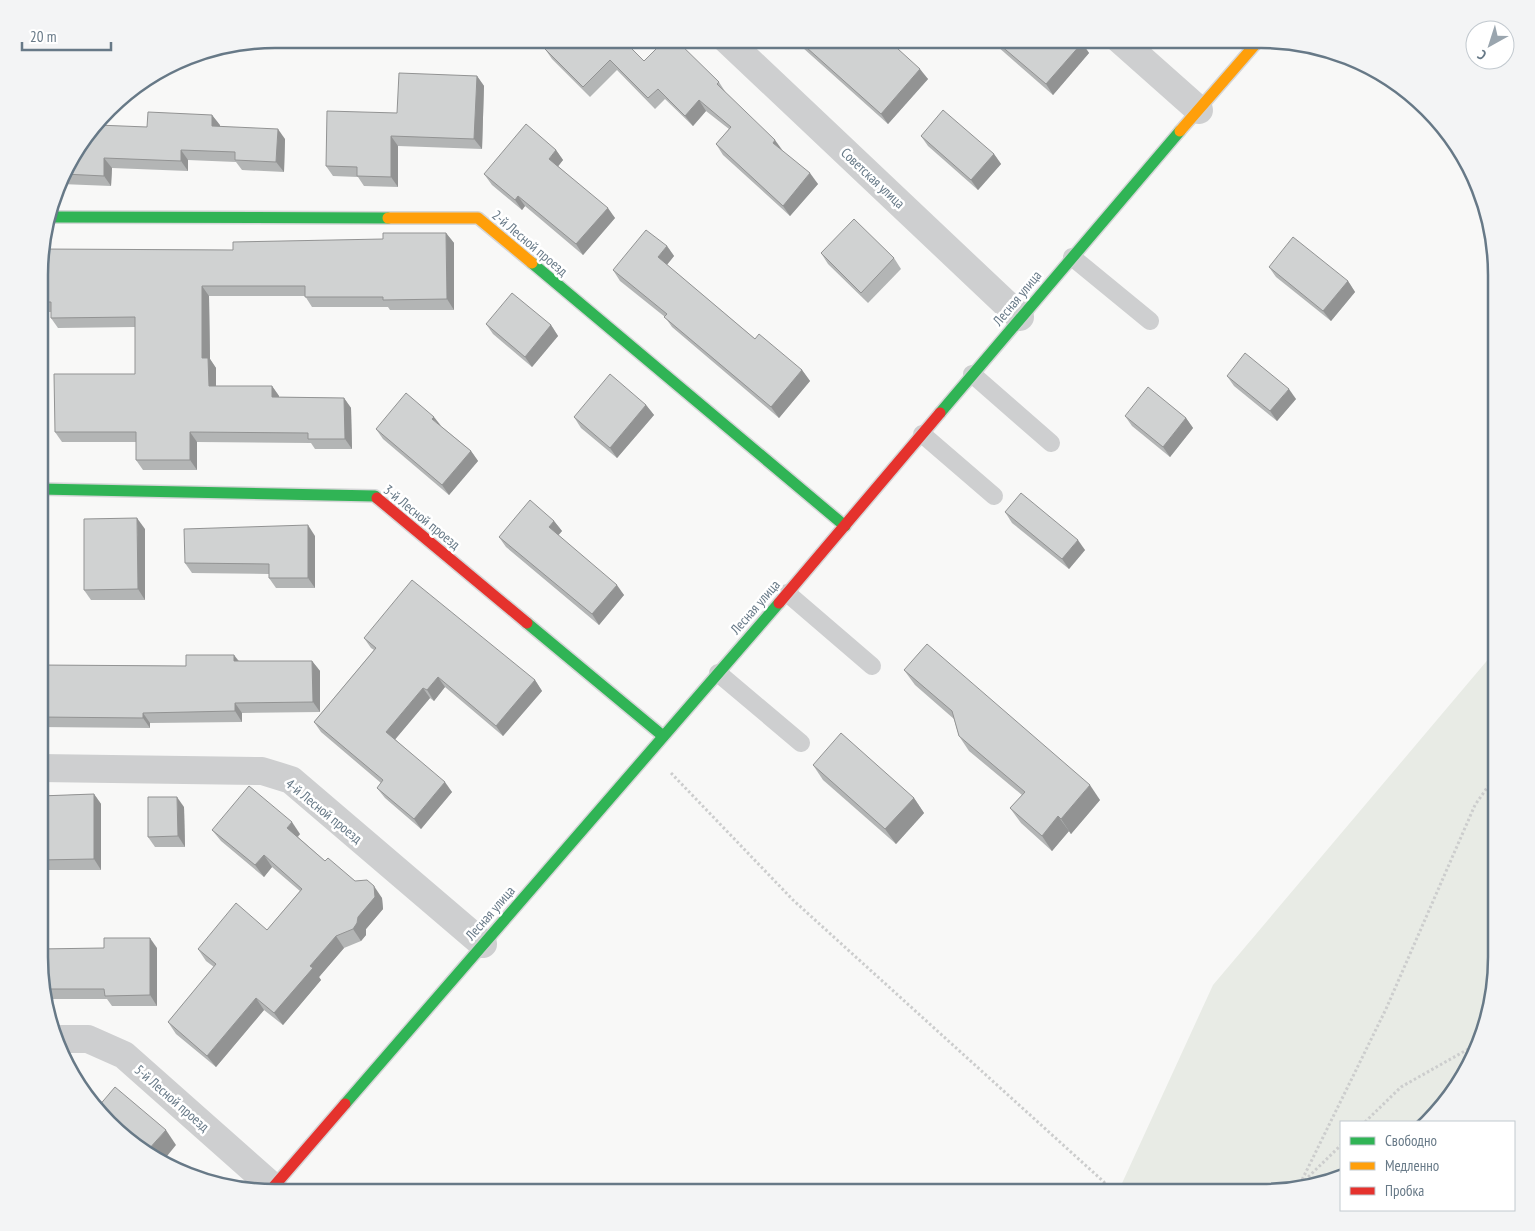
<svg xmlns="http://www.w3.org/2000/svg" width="1535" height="1231" viewBox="0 0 1535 1231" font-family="'PT Sans Narrow',sans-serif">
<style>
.green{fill:#e8ebe5}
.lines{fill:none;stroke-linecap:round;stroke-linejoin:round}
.fast-casing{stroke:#d5d6d7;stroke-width:14}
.slow-casing{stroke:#d5d6d7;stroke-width:14}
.jam-casing{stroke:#d5d6d7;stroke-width:14}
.path{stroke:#cccdcd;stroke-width:3;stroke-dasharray:2.5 2.5;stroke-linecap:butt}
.lane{stroke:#cecfd0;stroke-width:18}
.street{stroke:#cecfd0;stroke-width:28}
.fast{stroke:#30b455;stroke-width:11}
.slow{stroke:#ff9f0a;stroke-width:11}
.jam{stroke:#e5322d;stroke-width:11}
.wall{fill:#b3b5b5}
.shaded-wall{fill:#929393}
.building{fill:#d0d2d2;stroke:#929393}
.labels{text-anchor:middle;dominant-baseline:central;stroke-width:5;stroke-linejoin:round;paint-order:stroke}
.street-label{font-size:14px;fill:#677987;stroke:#fff}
.rim{fill:none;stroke:#677987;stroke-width:2.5}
</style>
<rect width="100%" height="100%" fill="#f8f8f7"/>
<path class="green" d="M1496 650V972L1478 1047 1438 1112 1423 1122H1341V1176L1260 1192H1118L1213 985Z"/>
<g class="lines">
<g class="fast-casing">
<g id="fast">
<path d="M50 217 388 218"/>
<path d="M532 263 845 526"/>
<path d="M940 413 1180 131"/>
<path d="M40 489 375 496 377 498"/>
<path d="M527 623 663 736"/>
<path d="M345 1104 779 603"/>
</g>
</g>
<g class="slow-casing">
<g id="slow">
<path d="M1180 131 1260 39"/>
<path d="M388 218H478L532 263"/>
</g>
</g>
<g class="jam-casing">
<g id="jam">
<path d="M377 498 527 623"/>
<path d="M779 603 940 413"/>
<path d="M269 1192 345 1104"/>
</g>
</g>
<g class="path">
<path d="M671 773 793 900 1104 1182 1106 1192"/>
<path d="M1365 1122 1401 1087 1479 1043"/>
<path d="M1300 1184 1386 1009 1475 805 1496 775"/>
<path d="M1301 1184 1341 1145"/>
</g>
<g class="lane">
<path d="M1072 257 1150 321"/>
<path d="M972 374 1051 443"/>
<path d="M922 434 994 496"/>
<path d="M787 593 872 666"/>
<path d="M718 673 801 743"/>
</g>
<g class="street">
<path d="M726 39 1020 317"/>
<path d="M1119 39 1199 110"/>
<path d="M40 768 262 771 291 780 483 944"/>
<path d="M57 1039H88L124 1055 273 1187"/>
</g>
<use href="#fast" class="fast"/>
<use href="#slow" class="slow"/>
<use href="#jam" class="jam"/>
</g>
<g class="wall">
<path d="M793 39H887L928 79 888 124Z"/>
<path d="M989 39H1078L1082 43 1089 53 1053 95Z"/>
<path d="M545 49 644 61 719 82 726 93 782 151 818 184 790 216 723 155 716 144 729 129 706 111 693 126 665 99 655 109 617 70 590 97 552 59Z"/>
<path d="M477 76 484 86 482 149 398 146V187L364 186 358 177 333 176 326 166 397 113Z"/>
<path d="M212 115 220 126 285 139 284 172 242 170 236 162 188 160V171L112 168 111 186 61 184 70 157 147 127Z"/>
<path d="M921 136 994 154 1001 164 978 190 928 146Z"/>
<path d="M556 150 563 160 558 166 615 218 583 255 525 206 522 210 492 185 484 174Z"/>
<path d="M446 233 454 243V310H390L388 307H312L305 296H209L210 359 216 368V386H272L279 396V397L344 398 351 408 352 449H315L311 443 197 442V470H143L136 460V442H62L55 432 135 374V327L58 328 51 318V312H41V249L233 250 383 239Z"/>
<path d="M667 246 674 256 667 265 755 339 802 370 810 381 779 418 672 327 665 317 620 281 613 270Z"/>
<path d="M821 253 894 258 901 269 868 303 828 264Z"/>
<path d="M1269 267 1348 281 1355 292 1331 321 1276 277Z"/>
<path d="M486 324 551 325 558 336 532 367 493 334Z"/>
<path d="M1227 376 1296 399 1277 421 1234 386Z"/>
<path d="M646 405 654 415 617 458 581 428 574 417Z"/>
<path d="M1125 416 1186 418 1193 428 1170 457 1132 426Z"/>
<path d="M442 427 471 451 478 461 449 495 383 439 376 429Z"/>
<path d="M1005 512 1085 550 1069 569 1012 523Z"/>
<path d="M554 521 562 531 558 535 624 595 599 625 506 547 499 537Z"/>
<path d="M145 529V600H91L84 590Z"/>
<path d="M315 536V588H276L269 578V574L192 573 185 563Z"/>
<path d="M364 638 535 680 542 691 503 736 445 687 434 701 430 698 395 739 452 792 421 829 385 798 377 788 381 783 321 732 314 722 374 650 371 648Z"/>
<path d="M234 655 239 661H312L320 671V712L242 713V722L150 723V728L40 727V665L186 666Z"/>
<path d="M904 670 1100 800 1071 834 1069 831 1052 851 1021 823 1010 808 1022 795 969 751 959 736 954 719 915 685Z"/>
<path d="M813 765 914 798 924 813 896 844 823 780Z"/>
<path d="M94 794 101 804V870H42L40 867V796Z"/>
<path d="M184 807 185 847H155L148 837Z"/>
<path d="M212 830 300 834 298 837 325 861 355 881 382 898 383 909 366 929V935L361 941 344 948 319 977 321 980 283 1025 264 1010 216 1067 176 1034 168 1022 214 967 206 961 198 949 267 930 300 891 272 867 264 877 221 841Z"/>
<path d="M157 948V1006H112L107 999H47L39 972Z"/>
</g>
<g class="shaded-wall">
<path d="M1082 43 1089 53 1053 95 1046 84Z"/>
<path d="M920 69 928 79 888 124 881 114Z"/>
<path d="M477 76 484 86 482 149 474 139Z"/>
<path d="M699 100 706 111 693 126 685 116Z"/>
<path d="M212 115 220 125 219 136 212 126Z"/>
<path d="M278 129 285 139 284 172 276 162Z"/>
<path d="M391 136 398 146V187L391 177Z"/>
<path d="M775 140 783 151 773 143Z"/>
<path d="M181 150 188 160V171L181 161Z"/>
<path d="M556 150 563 160 556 169 549 159Z"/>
<path d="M994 154 1001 164 978 190 971 180Z"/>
<path d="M104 158 112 168 111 186 104 176Z"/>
<path d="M810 173 818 184 790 216 783 206Z"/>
<path d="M518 196 525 206 522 210 515 200Z"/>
<path d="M608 208 615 218 583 255 576 244Z"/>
<path d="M446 233 454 243V310L447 299Z"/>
<path d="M667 246 674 256 665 267 658 257Z"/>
<path d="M1348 281 1355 292 1331 321 1323 311Z"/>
<path d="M202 286 209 296 210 359 216 368V396L209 386 202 358Z"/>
<path d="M551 325 558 336 532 367 525 357Z"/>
<path d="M802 370 810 381 779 418 771 407Z"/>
<path d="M272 386 279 396 280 408 272 397Z"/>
<path d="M1289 389 1296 399 1277 421 1270 411Z"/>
<path d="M344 398 351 408 352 449 345 439Z"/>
<path d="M646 405 654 415 617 458 610 448Z"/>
<path d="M434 417 442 427 432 419Z"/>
<path d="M1186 418 1193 428 1170 457 1163 447Z"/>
<path d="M190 432 197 442V470L190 460Z"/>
<path d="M471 451 478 461 449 495 442 485Z"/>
<path d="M137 518 145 529V600L138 589Z"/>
<path d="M554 521 562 531 556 538 549 527Z"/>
<path d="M308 525 315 536V588L308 578Z"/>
<path d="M1078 540 1085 550 1069 569 1062 559Z"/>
<path d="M617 585 624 595 599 625 592 614Z"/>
<path d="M234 655 241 665 234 661Z"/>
<path d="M312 661 320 671V712L313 702Z"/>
<path d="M438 677 445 687 434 701 427 690Z"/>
<path d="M535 680 542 691 503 736 496 726Z"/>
<path d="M423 688 430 698 393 742 386 732Z"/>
<path d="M235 703 242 713V722L235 711Z"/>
<path d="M143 713 150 723V728L143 718Z"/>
<path d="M445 782 452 792 421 829 414 819Z"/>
<path d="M1090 785 1100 800 1071 834 1061 819Z"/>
<path d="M94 794 101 804V870L94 859Z"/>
<path d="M177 797 184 807 185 847 178 836Z"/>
<path d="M914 798 924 813 896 844 885 829Z"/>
<path d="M1058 816 1069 831 1052 851 1042 836Z"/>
<path d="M292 822 300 834 295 839 287 828Z"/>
<path d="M264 855 272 867 264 877 255 865Z"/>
<path d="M374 886 382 898 383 909 366 929V935L361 941 353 929 358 917Z"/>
<path d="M336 936 344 948 319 977 321 980 283 1025 274 1013 310 966Z"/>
<path d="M150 938 157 948V1006L150 995Z"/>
<path d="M256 998 264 1010 216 1067 207 1056Z"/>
<path d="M166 1130 176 1145 163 1161 147 1151Z"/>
</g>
<g class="building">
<path d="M555 39H622L644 61 666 39H675L719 82 717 84 775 140 773 143 810 173 783 206 716 144 731 127 699 100 685 116 658 89 648 98 610 60 583 87 545 49Z"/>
<path d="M797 39H887L920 69 881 114Z"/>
<path d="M993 39H1078L1082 43 1046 84Z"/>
<path d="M399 73 477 76 474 139 391 136V177L357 176V167L326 166 327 111 397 113Z"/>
<path d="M943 110 994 154 971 180 921 136Z"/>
<path d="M148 112 212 115V126L278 129 276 162 235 160V152L181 150V161L104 158V176L64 174 70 157 97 125 147 127Z"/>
<path d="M526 124 556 150 549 159 608 208 576 244 518 196 515 200 484 174Z"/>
<path d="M854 219 894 258 861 293 821 253Z"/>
<path d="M646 230 667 246 658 257 755 339 759 334 802 370 771 407 664 317 667 314 613 270Z"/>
<path d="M383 233H446L447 299 383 300V297H305V286H202V358H208L209 386H272V397L344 398 345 439H308V433L190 432V460H136V432H55L54 374H135V317L51 318V302H41V249L233 250V242L383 239Z"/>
<path d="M1293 237 1348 281 1323 311 1269 267Z"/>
<path d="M512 293 551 325 525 357 486 324Z"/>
<path d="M1245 353 1289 389 1270 411 1227 376Z"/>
<path d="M610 374 646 405 610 448 574 417Z"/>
<path d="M1148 387 1186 418 1163 447 1125 416Z"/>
<path d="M406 393 434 417 432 419 471 451 442 485 376 429Z"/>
<path d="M1021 493 1078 540 1062 559 1005 512Z"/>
<path d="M530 500 554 521 549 527 617 585 592 614 499 537Z"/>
<path d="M137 518 138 589 84 590V519Z"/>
<path d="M308 525V578H269V564L185 563 184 529Z"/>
<path d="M412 580 535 680 496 726 438 677 427 690 423 688 386 732 445 782 414 819 377 788 383 780 314 722 376 648 364 638Z"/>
<path d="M927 644 1090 785 1061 819 1058 816 1042 836 1010 808 1025 792 959 736 952 711 904 670Z"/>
<path d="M186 655H234V661H312L313 702 235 703V711L143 713V718L40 717V665L186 666Z"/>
<path d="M841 733 914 798 885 829 813 765Z"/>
<path d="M249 786 292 822 287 828 325 861 328 858 355 881 367 880 374 886 375 897 358 917 357 923 353 929 336 936 310 966 313 968 274 1013 256 998 207 1056 168 1022 216 964 198 949 236 903 267 930 302 889 264 855 255 865 212 830Z"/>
<path d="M94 794V859L40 860V796Z"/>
<path d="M148 797H177L178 836 148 837Z"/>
<path d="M104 938H150V995L105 996 104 989H44L39 972V949L104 948Z"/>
<path d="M115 1087 166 1130 147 1151 119 1134 98 1107Z"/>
</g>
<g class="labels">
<g class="street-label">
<text transform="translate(873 178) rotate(43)">Советская улица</text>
<text transform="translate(530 243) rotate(40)">2-й Лесной проезд</text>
<text transform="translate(1017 298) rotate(-50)">Лесная улица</text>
<text transform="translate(422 517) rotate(39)">3-й Лесной проезд</text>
<text transform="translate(755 607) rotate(-49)">Лесная улица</text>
<text transform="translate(324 811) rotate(39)">4-й Лесной проезд</text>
<text transform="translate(490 913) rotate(-49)">Лесная улица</text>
<text transform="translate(172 1098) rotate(41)">5-й Лесной проезд</text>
</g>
</g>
<path d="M0 0H1535V1231H0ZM275 48H1261A227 227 0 0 1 1488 275V957A227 227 0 0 1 1261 1184H275A227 227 0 0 1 48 957V275A227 227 0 0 1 275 48Z" fill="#f3f4f5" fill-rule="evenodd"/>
<path class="rim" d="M275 48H1261A227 227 0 0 1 1488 275V957A227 227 0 0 1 1261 1184H275A227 227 0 0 1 48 957V275A227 227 0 0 1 275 48Z"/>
<rect x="1340" y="1121" width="175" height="90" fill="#ffffff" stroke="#c2c9cf"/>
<rect x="1350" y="1137" width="25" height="8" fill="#30b455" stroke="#c2c9cf"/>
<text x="1385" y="1146" font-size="15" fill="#677987">Свободно</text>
<rect x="1350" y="1162" width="25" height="8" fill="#ff9f0a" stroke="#c2c9cf"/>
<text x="1385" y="1171" font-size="15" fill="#677987">Медленно</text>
<rect x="1350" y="1187" width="25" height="8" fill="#e5322d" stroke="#c2c9cf"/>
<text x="1385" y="1196" font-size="15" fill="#677987">Пробка</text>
<g transform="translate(1490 45) rotate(219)"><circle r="24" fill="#ffffff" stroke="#c2c9cf"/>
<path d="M0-4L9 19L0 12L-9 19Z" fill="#9aa5ae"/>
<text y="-8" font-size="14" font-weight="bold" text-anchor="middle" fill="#677987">С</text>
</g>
<path d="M22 42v8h89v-8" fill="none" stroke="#677987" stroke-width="2.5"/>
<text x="30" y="42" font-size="15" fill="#677987" stroke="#ffffff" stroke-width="4" paint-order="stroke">20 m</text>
</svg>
